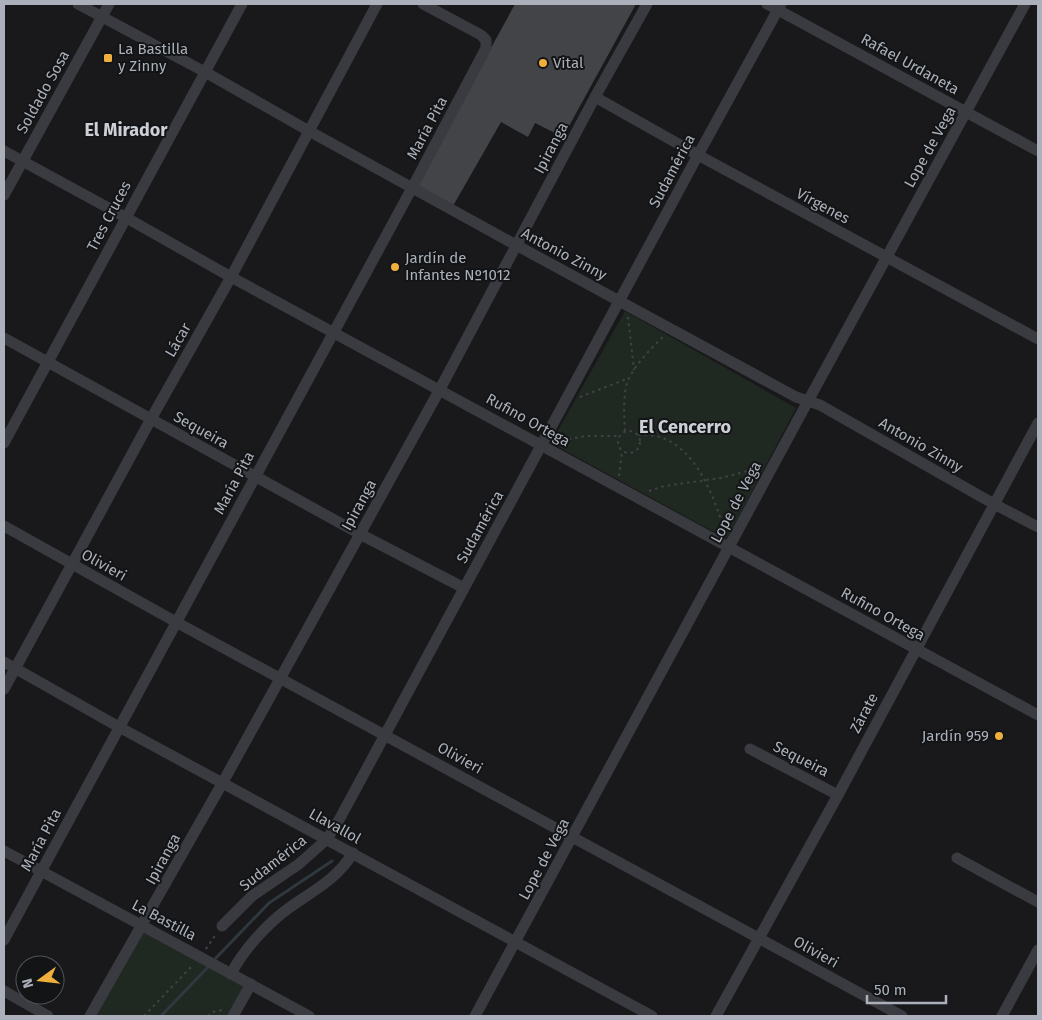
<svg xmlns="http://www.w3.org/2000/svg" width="1042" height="1020" viewBox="0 0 1042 1020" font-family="'Fira Sans',sans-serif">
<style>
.green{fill:#202921}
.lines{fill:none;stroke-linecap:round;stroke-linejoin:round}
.stream{stroke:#2f383f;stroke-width:3}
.building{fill:#434448}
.path{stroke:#404247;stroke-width:2;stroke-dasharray:2.5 4;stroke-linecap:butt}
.minor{stroke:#3a3b40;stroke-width:11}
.poi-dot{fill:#eeaf3d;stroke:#131416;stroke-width:2}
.labels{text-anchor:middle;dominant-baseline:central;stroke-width:4;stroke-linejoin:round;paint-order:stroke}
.poi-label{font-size:15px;fill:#abb0ba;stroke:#131416;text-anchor:start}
.street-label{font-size:15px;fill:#abb0ba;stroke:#131416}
.quarter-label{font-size:18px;font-weight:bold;fill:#cccfd6;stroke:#131416}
</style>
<rect width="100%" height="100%" fill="#19191b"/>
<g class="green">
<path d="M625 311 796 408 727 539 551 443Z"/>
<path d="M143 925 251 984 233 1016H90Z"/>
</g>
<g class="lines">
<g class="stream">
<path d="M213 961 269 903 332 861"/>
<path d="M161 1016 209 966"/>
</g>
</g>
<path class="building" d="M515 4H636L563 137 535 123 528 137 501 122 453 206 416 185Z"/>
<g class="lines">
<g class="path">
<path d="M628 317 634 370"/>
<path d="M580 397 629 378"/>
<circle cx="629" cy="442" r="11"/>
<path d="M625 431C624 415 623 398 627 383 632 368 652 347 664 336"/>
<path d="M638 435C690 430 713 492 725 533"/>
<path d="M556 442 585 436H618"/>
<path d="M619 476 622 451"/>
<path d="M649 491 664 486 721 478 759 468"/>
<path d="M206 949 216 934"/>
<path d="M144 1016 192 966"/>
<path d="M208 1016 212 1012 223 1010"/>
</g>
<g class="minor">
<path d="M78 4 205 72 309 131 516 245 796 397 820 405 994 504 1038 527"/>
<path d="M767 4 1038 151"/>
<path d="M595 97 698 155 1038 339"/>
<path d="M4 151 125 217 231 277 1038 715"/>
<path d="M4 195 109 4"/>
<path d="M4 338 360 534 464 588"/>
<path d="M4 443 242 4"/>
<path d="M4 526 176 622 902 1016"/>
<path d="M4 662 119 727 652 1016"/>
<path d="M4 689 151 419 231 277 377 4"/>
<path d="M750 749 838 795"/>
<path d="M4 851 309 1016"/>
<path d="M957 858 1038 902"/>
<path d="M222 926 252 896 299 864 327 839 339 820 698 155 781 4"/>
<path d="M4 940 412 188 486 48V40L481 35 423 4"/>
<path d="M231 974C243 950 268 923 289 908 314 890 336 880 353 853"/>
<path d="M4 991 48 1016"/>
<path d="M90 1016 223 782 360 534 440 389 595 97 647 4"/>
<path d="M233 1016 251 984"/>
<path d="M475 1016 808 401 1025 4"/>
<path d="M716 1016 838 795 1038 423"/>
<path d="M1002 1016 1038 950"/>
</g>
</g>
<g class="poi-dot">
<rect x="103" y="53" width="10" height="10" rx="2.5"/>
<circle cx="543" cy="63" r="5"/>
<circle cx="395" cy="267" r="5"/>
<circle cx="999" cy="736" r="5"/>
</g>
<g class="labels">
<g class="poi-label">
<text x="118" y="49">La Bastilla<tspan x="118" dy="17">y Zinny</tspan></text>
<text x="553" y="63">Vital</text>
<text x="405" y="258">Jardín de<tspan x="405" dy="17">Infantes Nº1012</tspan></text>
<text x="989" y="736" text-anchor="end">Jardín 959</text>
</g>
<g class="street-label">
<text transform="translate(910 64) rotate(29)">Rafael Urdaneta</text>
<text transform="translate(43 92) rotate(-61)">Soldado Sosa</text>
<text transform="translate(427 128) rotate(-62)">María Pita</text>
<text transform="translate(930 147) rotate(-61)">Lope de Vega</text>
<text transform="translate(551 148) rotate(-62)">Ipiranga</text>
<text transform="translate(672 171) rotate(-62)">Sudamérica</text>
<text transform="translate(823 206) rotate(28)">Vírgenes</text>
<text transform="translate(109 216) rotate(-62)">Tres Cruces</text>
<text transform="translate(564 254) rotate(28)">Antonio Zinny</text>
<text transform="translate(178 340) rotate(-60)">Lácar</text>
<text transform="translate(528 420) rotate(29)">Rufino Ortega</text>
<text transform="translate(201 430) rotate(29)">Sequeira</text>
<text transform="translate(921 445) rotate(30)">Antonio Zinny</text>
<text transform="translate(234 483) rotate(-62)">María Pita</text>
<text transform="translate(736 502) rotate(-62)">Lope de Vega</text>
<text transform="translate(359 505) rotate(-61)">Ipiranga</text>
<text transform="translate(480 527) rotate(-61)">Sudamérica</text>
<text transform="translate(104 565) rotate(29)">Olivieri</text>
<text transform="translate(883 614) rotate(29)">Rufino Ortega</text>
<text transform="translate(864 713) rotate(-62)">Zárate</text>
<text transform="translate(460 758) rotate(29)">Olivieri</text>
<text transform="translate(801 759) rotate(27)">Sequeira</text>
<text transform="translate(335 826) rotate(29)">Llavallol</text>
<text transform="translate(41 840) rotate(-62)">María Pita</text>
<text transform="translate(163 859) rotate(-61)">Ipiranga</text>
<text transform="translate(544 859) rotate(-62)">Lope de Vega</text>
<text transform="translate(273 863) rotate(-38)">Sudamérica</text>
<text transform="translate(164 920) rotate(28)">La Bastilla</text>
<text transform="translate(816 952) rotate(29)">Olivieri</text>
</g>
<g class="quarter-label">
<text x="126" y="130">El Mirador</text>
<text x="685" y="427">El Cencerro</text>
</g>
</g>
<rect width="1042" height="1020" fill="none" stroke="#abb0ba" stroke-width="10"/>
<g transform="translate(40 980) rotate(255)"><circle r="24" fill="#131416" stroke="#505258"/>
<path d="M0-4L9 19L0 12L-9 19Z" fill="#eeaf3d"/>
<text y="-8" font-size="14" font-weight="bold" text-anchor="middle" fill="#abb0ba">N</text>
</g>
<path d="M867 995v8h79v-8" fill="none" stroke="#abb0ba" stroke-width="2.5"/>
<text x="874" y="995" font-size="15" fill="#abb0ba" stroke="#131416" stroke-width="4" paint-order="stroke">50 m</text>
</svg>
